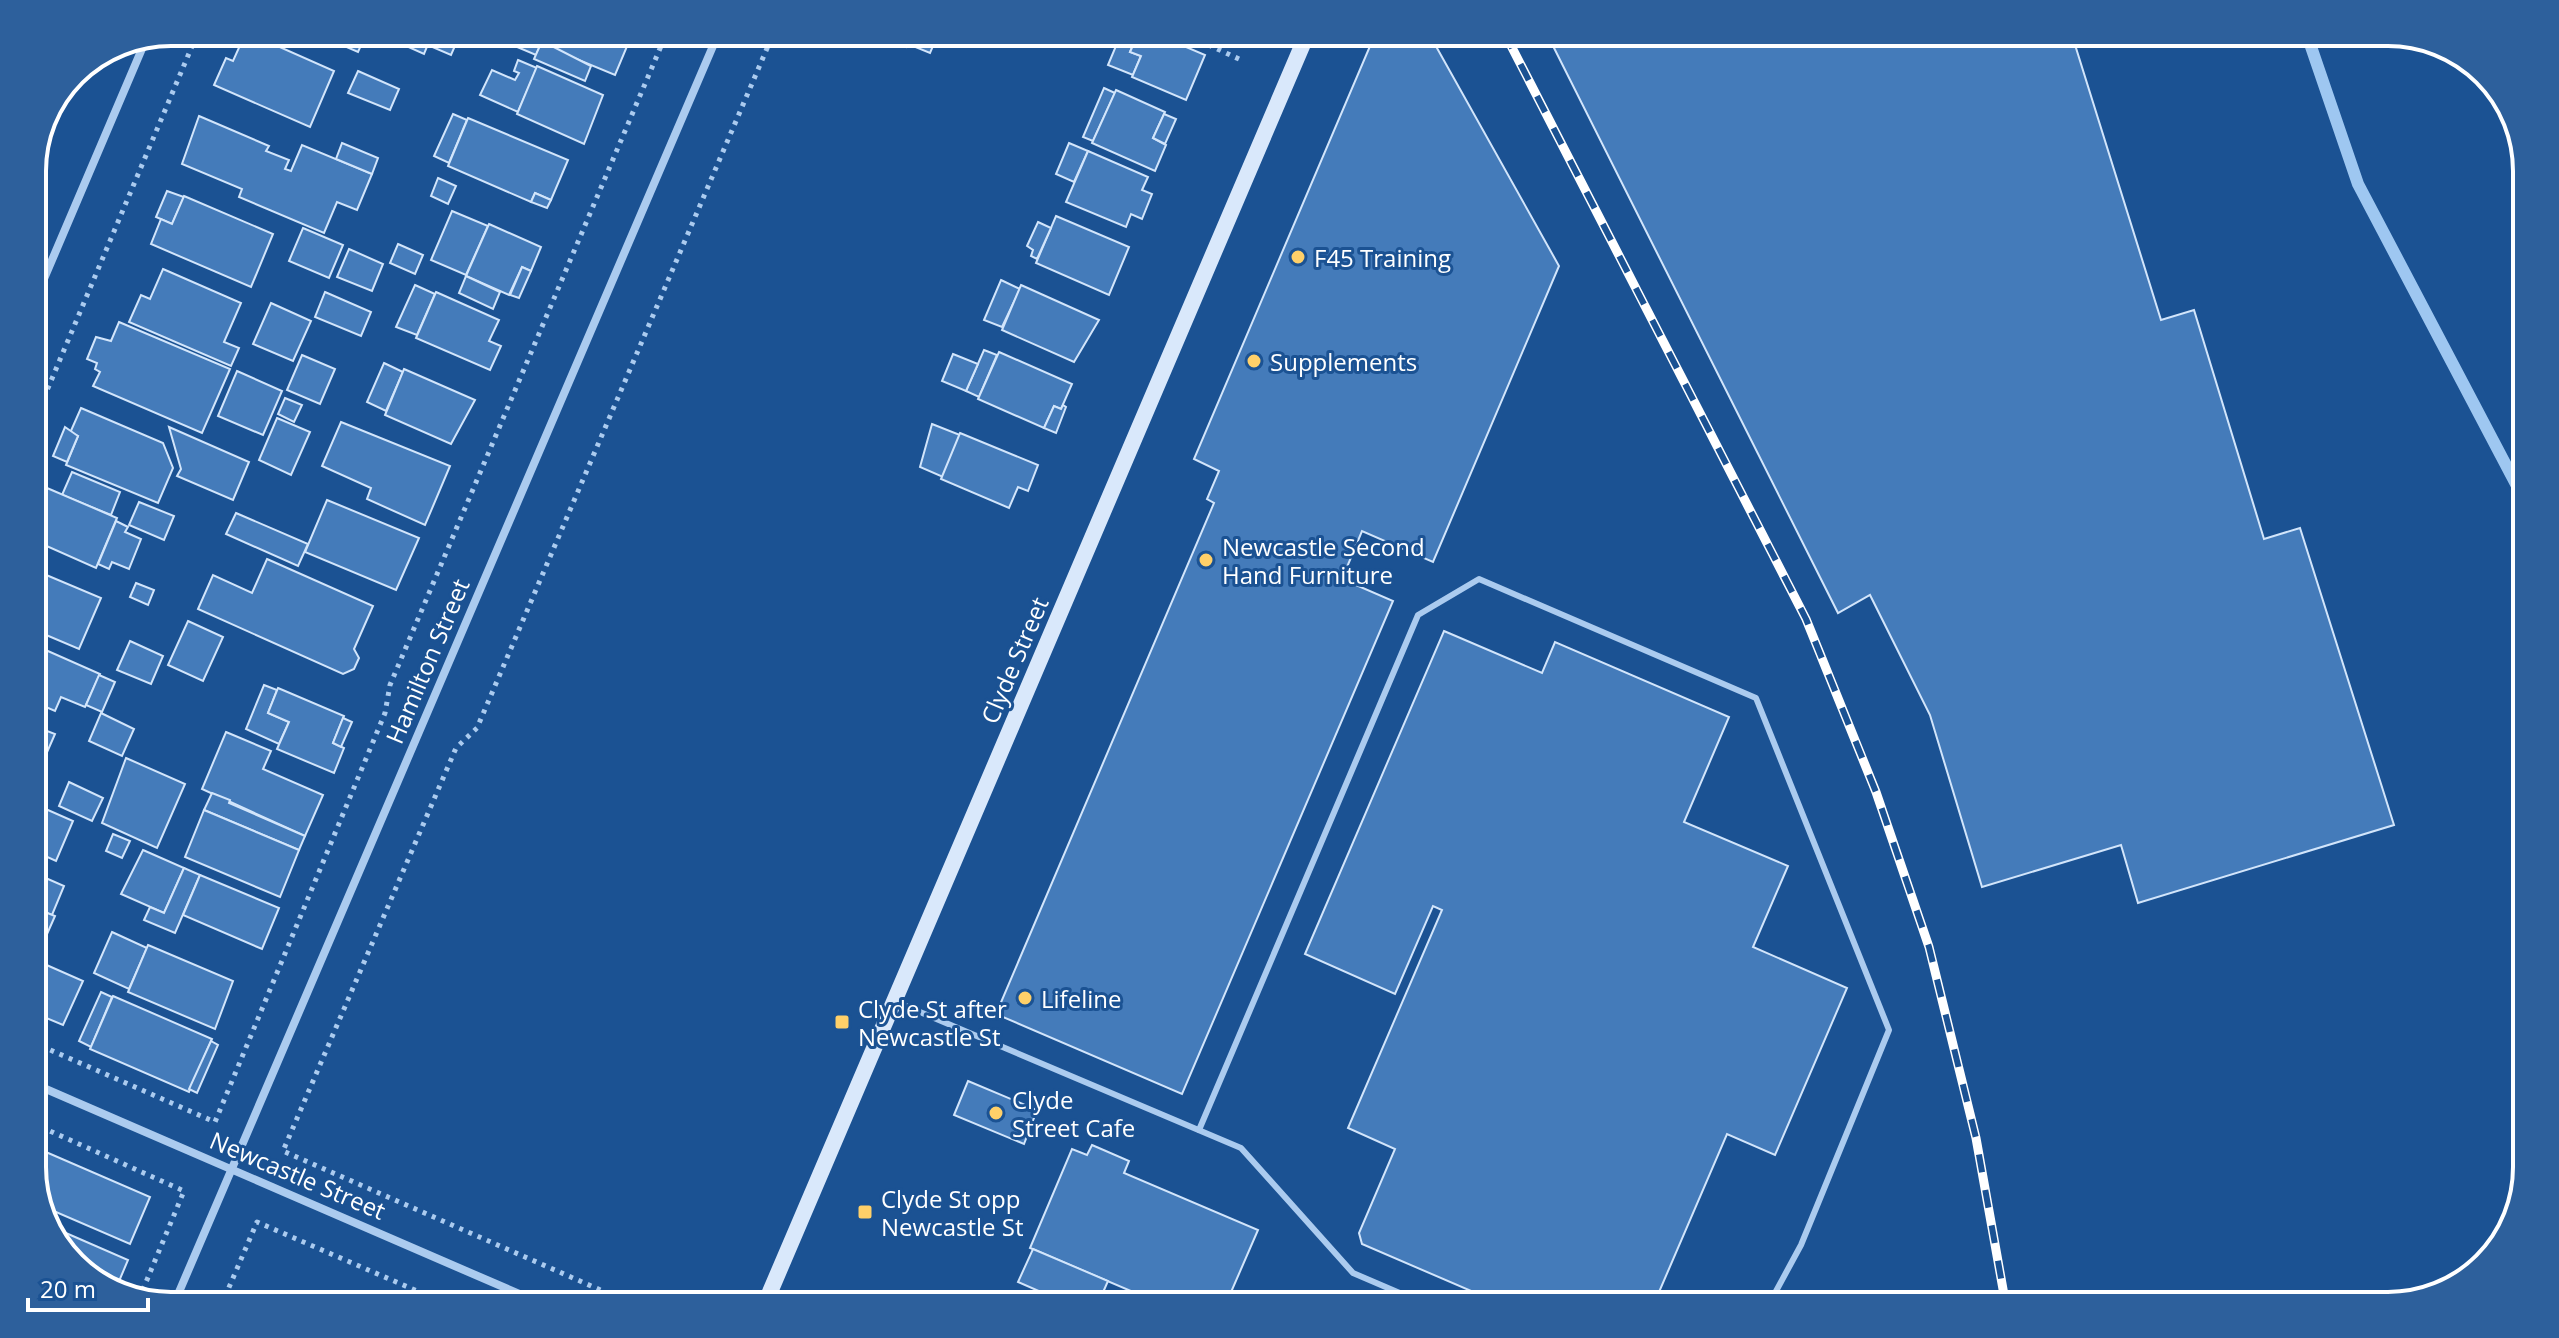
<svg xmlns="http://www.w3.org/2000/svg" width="2559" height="1338" viewBox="0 0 2559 1338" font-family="'Open Sans',sans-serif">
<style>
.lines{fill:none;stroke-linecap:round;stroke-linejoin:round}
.stream{stroke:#9ec7f1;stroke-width:12}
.building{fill:#447bba;stroke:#d2e5fb;stroke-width:2}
.path{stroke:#abcbef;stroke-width:5;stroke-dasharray:4 6;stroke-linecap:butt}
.lane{stroke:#abcbef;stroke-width:6}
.street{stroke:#abcbef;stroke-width:8}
.secondary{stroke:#d9e8fb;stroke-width:16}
.rail-casing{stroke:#fff;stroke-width:9}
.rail{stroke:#1b5293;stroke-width:6;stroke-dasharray:18;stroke-linecap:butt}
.poi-dot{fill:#ffd069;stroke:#1b5293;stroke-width:3}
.labels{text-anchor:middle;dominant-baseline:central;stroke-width:6;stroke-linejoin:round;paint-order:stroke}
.poi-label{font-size:24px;fill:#fff;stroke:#1b5293;text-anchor:start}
.street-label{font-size:24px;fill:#fff;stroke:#1b5293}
.rim{fill:none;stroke:#fff;stroke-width:4}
</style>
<rect width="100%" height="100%" fill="#1b5293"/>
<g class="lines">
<path class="stream" d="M2306 32 2358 184 2527 505"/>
</g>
<g class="building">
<path d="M246 32 334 71 310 127 214 85 226 58 233 61Z"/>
<path d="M307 32H340L335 44Z"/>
<path d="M340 32H367L358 52 335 42Z"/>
<path d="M375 32H433L424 54Z"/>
<path d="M436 32H461L451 55 430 46Z"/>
<path d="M477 32H507L503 45Z"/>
<path d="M507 32H551L546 43 542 41 536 55 503 41Z"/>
<path d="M551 32H633L615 75 545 46Z"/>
<path d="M871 32H913L906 47Z"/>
<path d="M913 32H939L930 53 908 44Z"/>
<path d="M1025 32H1047L1040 44 1023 37Z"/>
<path d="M1047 32H1074L1068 45 1046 35Z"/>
<path d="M1114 32H1139L1130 52 1141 56 1133 75 1108 65 1116 46 1110 43Z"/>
<path d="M1139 32H1151L1205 55 1186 100 1132 77 1141 56 1130 52Z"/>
<path d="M1376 32H1428L1559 266 1433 562 1362 531 1342 579 1393 601 1182 1094 996 1014 1214 503 1207 499 1219 471 1194 459Z"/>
<path d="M1546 32H2071L2161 320 2194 310 2264 539 2300 528 2394 825 2138 903 2121 845 1982 887 1930 715 1870 595 1838 613Z"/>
<path d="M542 41 591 66 585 81 534 59Z"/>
<path d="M518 60 537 68 518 112 480 95 492 70 515 80 519 73 514 71Z"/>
<path d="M537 66 603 95 584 144 517 114Z"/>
<path d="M358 71 399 89 390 110 348 93Z"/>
<path d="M1104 88 1115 93 1093 141 1083 137Z"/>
<path d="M1116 90 1165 112 1153 138 1166 145 1155 171 1092 143Z"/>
<path d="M453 114 467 120 449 163 434 156Z"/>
<path d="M1164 114 1176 119 1165 144 1153 138Z"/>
<path d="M199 116 269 146 266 151 289 160 285 169 291 171 302 145 372 174 357 210 337 202 324 233 239 197 242 189 182 164Z"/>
<path d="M468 118 568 160 551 200 535 193 531 202 448 166Z"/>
<path d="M342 143 378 158 372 174 336 159Z"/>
<path d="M1069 143 1088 151 1074 182 1056 174Z"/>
<path d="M1088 151 1148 177 1142 190 1152 194 1142 219 1131 214 1126 227 1066 202Z"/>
<path d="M438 178 456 186 448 204 431 196Z"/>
<path d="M167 191 184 197 172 224 156 217Z"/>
<path d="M535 193 551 200 547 208 531 202Z"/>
<path d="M184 196 273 234 251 287 151 244 161 219 172 224Z"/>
<path d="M452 211 488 226 466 275 431 260Z"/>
<path d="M1056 216 1129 247 1109 295 1036 263Z"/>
<path d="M1038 222 1051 228 1037 259 1031 256 1033 250 1027 246Z"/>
<path d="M489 224 541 247 531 271 522 267 509 295 466 276Z"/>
<path d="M303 228 343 245 329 278 289 261Z"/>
<path d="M398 244 423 255 415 274 390 263Z"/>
<path d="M349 249 383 264 372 291 337 277Z"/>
<path d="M522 267 531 271 519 298 510 295Z"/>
<path d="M163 269 241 303 224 342 239 348 231 366 129 322 141 295 150 299Z"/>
<path d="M466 276 500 292 493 309 459 293Z"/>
<path d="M1001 280 1020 289 1002 327 984 320Z"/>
<path d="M415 285 435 294 417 335 396 327Z"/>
<path d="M1021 285 1099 320 1074 362 1002 330Z"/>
<path d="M325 292 371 312 361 336 315 317Z"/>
<path d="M436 292 499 320 489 341 501 346 490 370 416 338Z"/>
<path d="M271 303 311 321 293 361 253 344Z"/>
<path d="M119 322 230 369 202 433 93 386 100 372 95 369 97 363 87 359 96 337 111 341Z"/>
<path d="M984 350 997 355 979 397 966 391Z"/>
<path d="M999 352 1072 384 1061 409 1054 406 1044 428 978 399Z"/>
<path d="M953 354 978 364 966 391 942 381Z"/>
<path d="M302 355 335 369 320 404 287 390Z"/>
<path d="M384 363 403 372 386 411 367 402Z"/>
<path d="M404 369 475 400 451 444 385 415Z"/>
<path d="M237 371 282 391 263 435 218 416Z"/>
<path d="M285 398 302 405 294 422 278 414Z"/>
<path d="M1063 405 1066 407 1056 433 1044 428 1054 406 1061 409Z"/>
<path d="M81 408 163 443 173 468 158 503 66 465 78 436 70 433Z"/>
<path d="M277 418 310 432 291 475 259 460Z"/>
<path d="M341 422 450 466 425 525 367 499 371 488 322 466Z"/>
<path d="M932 424 960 435 943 477 920 467Z"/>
<path d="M65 427 78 436 67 462 53 456Z"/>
<path d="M169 427 249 462 233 500 177 476 181 469Z"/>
<path d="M960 433 1038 465 1028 491 1018 487 1009 508 941 479Z"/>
<path d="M72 472 120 492 111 515 62 495Z"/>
<path d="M47 488 117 518 96 568 42 544 44 540 32 535V523Z"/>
<path d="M327 500 419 538 396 590 305 552Z"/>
<path d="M139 502 174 516 164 540 129 525Z"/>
<path d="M236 513 308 544 298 566 226 534Z"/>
<path d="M116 521 128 527 125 532 141 539 129 569 112 562 109 569 98 564Z"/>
<path d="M267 559 373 606 354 649 359 658 354 669 343 674 198 609 213 575 252 593Z"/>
<path d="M32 569 101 598 79 649 32 629Z"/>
<path d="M136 583 154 590 148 605 130 597Z"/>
<path d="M188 621 223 637 203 681 168 665Z"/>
<path d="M1444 631 1542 673 1555 642 1729 717 1684 822 1788 866 1753 947 1847 988 1775 1155 1727 1134 1653 1306H1506L1362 1244 1359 1233 1395 1149 1348 1128 1442 910 1433 906 1395 994 1305 954Z"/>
<path d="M130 641 163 656 151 684 117 670Z"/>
<path d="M32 644 100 674 85 707 61 697 55 711 32 701Z"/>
<path d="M99 675 115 682 102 712 86 705Z"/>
<path d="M264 685 277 690 268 713 289 722 279 744 246 729Z"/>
<path d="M278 688 344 716 333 743 344 748 334 773 277 749 289 722 268 713Z"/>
<path d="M101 713 134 729 122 756 89 741Z"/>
<path d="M343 718 352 722 341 747 333 743Z"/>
<path d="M34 726 55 734 34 782 32 781Z"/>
<path d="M226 732 271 751 263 769 323 795 305 836 202 789Z"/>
<path d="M126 758 185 784 157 848 102 823Z"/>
<path d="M69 782 103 798 92 821 59 806Z"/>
<path d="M212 793 230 800 229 803 305 836 299 850 204 810Z"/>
<path d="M32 803 73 821 56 861 32 850Z"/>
<path d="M204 810 299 850 280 897 185 857Z"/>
<path d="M113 834 130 841 122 858 106 851Z"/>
<path d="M143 850 184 868 164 913 121 894Z"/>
<path d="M184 868 200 875 175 933 144 920 150 907 164 913Z"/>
<path d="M32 872 64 886 52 915 32 907Z"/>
<path d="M200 875 279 908 262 949 183 915Z"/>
<path d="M32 907 55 916 32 968Z"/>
<path d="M112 932 147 948 129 989 94 973Z"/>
<path d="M148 945 233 981 215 1029 128 992Z"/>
<path d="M42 963 83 981 63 1025 32 1012V986Z"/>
<path d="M101 992 112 997 91 1047 79 1041Z"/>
<path d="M113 996 212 1039 189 1092 90 1049Z"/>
<path d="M211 1041 218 1045 197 1093 189 1089Z"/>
<path d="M968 1081 1037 1110 1024 1144 954 1115Z"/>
<path d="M1092 1145 1129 1161 1124 1173 1258 1230 1225 1306H1166L1030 1248 1072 1149 1087 1155Z"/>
<path d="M32 1146 150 1197 130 1244 42 1206 32 1177Z"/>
<path d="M59 1230 128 1260 114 1293 56 1245Z"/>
<path d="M1033 1249 1108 1281 1097 1306H1073L1018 1282Z"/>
</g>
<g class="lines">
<g class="path">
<path d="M1181 32 1241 60"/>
<path d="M32 165 50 123"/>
<path d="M32 426 198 32"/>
<path d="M32 1042 215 1122 385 713 390 685 667 32"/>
<path d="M32 1123 184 1191 139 1299"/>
<path d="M221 1306 257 1222 452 1306"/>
<path d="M637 1306 283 1151 456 748 477 728 774 32"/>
</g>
<g class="lane">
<path d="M894 1001 1241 1148 1353 1273 1430 1306"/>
<path d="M1199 1130 1418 615 1479 579 1756 698 1889 1030 1801 1245 1768 1306"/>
</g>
<g class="street">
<path d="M1271 32 1302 47"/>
<path d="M32 307 147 37"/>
<path d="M32 1083 547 1306"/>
<path d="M173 1306 719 32"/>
</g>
<path class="secondary" d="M764 1306 1308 32"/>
<g class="rail-casing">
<path id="rail" d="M1504 32 1806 619 1876 792 1929 947 1976 1138 2006 1306"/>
</g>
<use href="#rail" class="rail"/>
</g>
<g class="poi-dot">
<circle cx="1298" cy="257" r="8"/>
<circle cx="1254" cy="361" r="8"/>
<circle cx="1206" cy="560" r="8"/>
<circle cx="1025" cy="998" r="8"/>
<rect x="834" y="1014" width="16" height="16" rx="4"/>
<circle cx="996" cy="1113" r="8"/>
<rect x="857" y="1204" width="16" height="16" rx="4"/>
</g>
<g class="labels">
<g class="poi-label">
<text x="1314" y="257">F45 Training</text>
<text x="1270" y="361">Supplements</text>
<text x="1222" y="546">Newcastle Second<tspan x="1222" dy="28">Hand Furniture</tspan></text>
<text x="1041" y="998">Lifeline</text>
<text x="858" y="1008">Clyde St after<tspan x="858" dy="28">Newcastle St</tspan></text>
<text x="1012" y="1099">Clyde<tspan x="1012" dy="28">Street Cafe</tspan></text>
<text x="881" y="1198">Clyde St opp<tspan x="881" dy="28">Newcastle St</tspan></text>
</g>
<g class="street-label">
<text transform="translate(1014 660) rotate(-67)">Clyde Street</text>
<text transform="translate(427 661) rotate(-67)">Hamilton Street</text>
<text transform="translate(298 1175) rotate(23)">Newcastle Street</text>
</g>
</g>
<path d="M0 0H2559V1338H0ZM171 46H2388A125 125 0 0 1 2513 171V1167A125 125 0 0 1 2388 1292H171A125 125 0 0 1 46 1167V171A125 125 0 0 1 171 46Z" fill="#2d609c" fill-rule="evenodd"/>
<path class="rim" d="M171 46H2388A125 125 0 0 1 2513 171V1167A125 125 0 0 1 2388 1292H171A125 125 0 0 1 46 1167V171A125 125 0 0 1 171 46Z"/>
<path d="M28 1298v12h120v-12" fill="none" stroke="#ffffff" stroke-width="4"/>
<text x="40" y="1298" font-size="24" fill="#ffffff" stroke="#1b5293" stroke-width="6" paint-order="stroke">20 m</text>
</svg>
